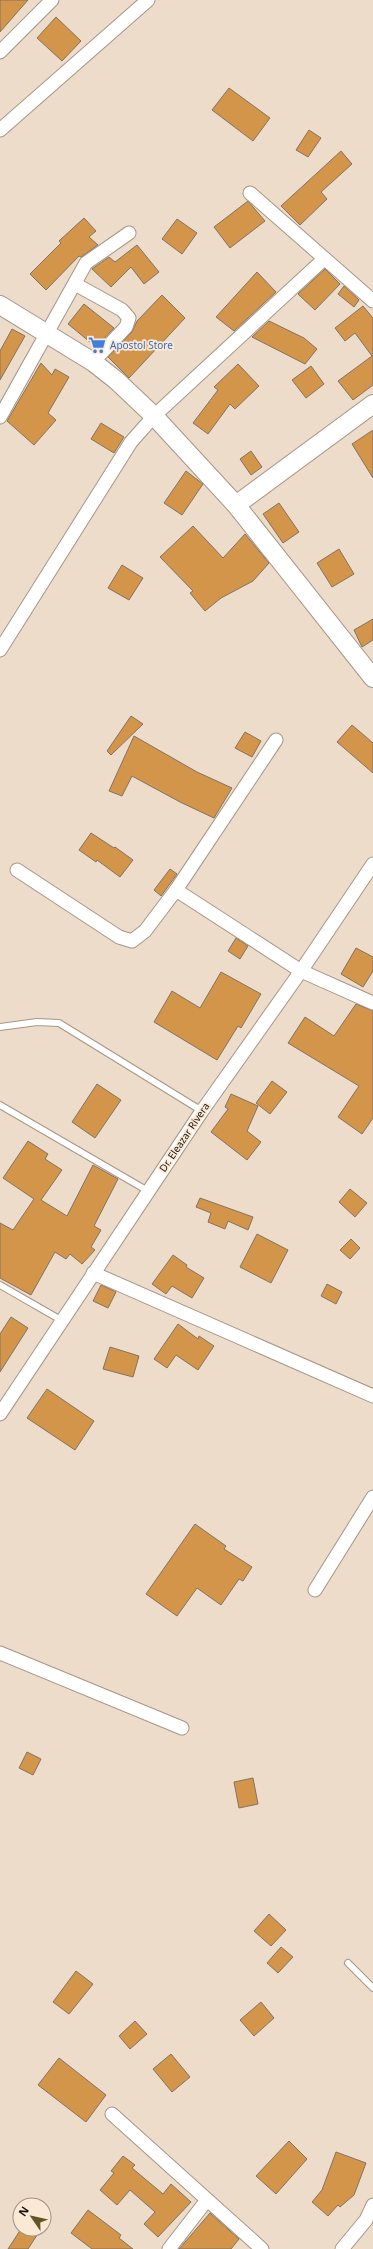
<svg xmlns="http://www.w3.org/2000/svg" width="373" height="2249" viewBox="0 0 373 2249" font-family="'Noto Sans',sans-serif">
<style>
.building{fill:#d2954a;stroke:#837363}
.lines{fill:none;stroke-linecap:round;stroke-linejoin:round}
.lane-casing{stroke:#a69685;stroke-width:8}
.street-casing{stroke:#a69685;stroke-width:15}
.secondary-casing{stroke:#a69685;stroke-width:20}
.lane{stroke:#fff;stroke-width:6}
.street{stroke:#fff;stroke-width:13}
.secondary{stroke:#fff;stroke-width:18}
.labels{text-anchor:middle;dominant-baseline:central;stroke-width:3.5;stroke-linejoin:round;paint-order:stroke}
.shop-label{font-size:10px;fill:#366cbe;stroke:#fbe9d6;text-anchor:start}
.street-label{font-size:10px;fill:#1a140d;stroke:#fbe9d6}
</style>
<rect width="100%" height="100%" fill="#eedcca"/>
<g class="building">
<path d="M0 0H28L0 32Z"/>
<path d="M56 17 81 41 62 61 37 38Z"/>
<path d="M229 88 270 118 253 141 212 110Z"/>
<path d="M309 130 321 138 308 157 296 150Z"/>
<path d="M341 151 352 164 321 192 327 199 300 225 281 206Z"/>
<path d="M248 201 265 221 230 248 214 227Z"/>
<path d="M84 218 96 231 89 237 98 245 81 257 79 256 46 290 30 274 61 243 59 241Z"/>
<path d="M177 219 197 233 182 254 162 239Z"/>
<path d="M137 245 159 272 144 284 131 267 111 287 92 269 109 257 115 262Z"/>
<path d="M325 269 340 284 315 310 298 294Z"/>
<path d="M257 272 276 292 234 331 216 317Z"/>
<path d="M344 286 359 300 354 307 338 294Z"/>
<path d="M162 295 185 318 129 378 108 357 132 332 137 321Z"/>
<path d="M84 304 114 328 96 347 68 324Z"/>
<path d="M363 306 373 318V385L353 400 338 381 372 356 355 333 345 341 335 328Z"/>
<path d="M269 321 304 338 317 349 305 364 252 337Z"/>
<path d="M12 329 25 336 0 380V351Z"/>
<path d="M41 363 52 375 55 369 69 377 48 413 56 420 34 445 7 421Z"/>
<path d="M238 364 259 386 235 409 230 404 208 434 193 423 218 390 214 387Z"/>
<path d="M311 366 324 384 306 398 292 380Z"/>
<path d="M101 423 124 437 114 453 91 439Z"/>
<path d="M373 430V478L352 444Z"/>
<path d="M251 451 262 467 251 475 240 459Z"/>
<path d="M186 471 203 484 182 515 164 503Z"/>
<path d="M279 503 299 532 283 543 263 514Z"/>
<path d="M193 526 223 558 245 534 269 563 253 581 221 598 205 611 190 593 193 591 160 557Z"/>
<path d="M339 549 354 574 332 587 317 563Z"/>
<path d="M122 565 143 578 129 600 108 588Z"/>
<path d="M373 619V640L362 647 354 630Z"/>
<path d="M131 716 143 724 111 755 107 751Z"/>
<path d="M352 725 373 743V773L337 742Z"/>
<path d="M245 732 261 741 252 757 235 748Z"/>
<path d="M134 736 197 772 232 788 214 818 180 802 132 776 122 796 109 791Z"/>
<path d="M91 833 114 848 115 847 133 860 120 877 97 860 96 862 79 850Z"/>
<path d="M170 869 177 874 161 896 154 890Z"/>
<path d="M236 938 248 946 240 959 228 951Z"/>
<path d="M356 948 373 957V971L363 987 341 974Z"/>
<path d="M221 972 261 994 241 1028 238 1026 217 1060 154 1022 172 991 200 1008Z"/>
<path d="M356 1004 373 1011V1118L362 1134 338 1117 359 1086 288 1043 305 1017 334 1036Z"/>
<path d="M272 1081 287 1092 270 1114 256 1103Z"/>
<path d="M97 1084 121 1100 95 1138 72 1122Z"/>
<path d="M231 1094 258 1106 247 1131 261 1142 247 1160 211 1132 228 1109 225 1107Z"/>
<path d="M28 1141 48 1154 45 1159 62 1170 41 1200 67 1216 93 1165 118 1179 94 1226 101 1230 91 1247 95 1250 82 1264 70 1254 66 1259 55 1252 31 1295 0 1278V1223L13 1230 34 1199 3 1178Z"/>
<path d="M350 1189 367 1203 355 1217 339 1202Z"/>
<path d="M200 1198 253 1217 248 1230 228 1221 225 1229 208 1222 211 1213 196 1207Z"/>
<path d="M257 1234 288 1250 271 1283 240 1267Z"/>
<path d="M351 1239 360 1248 350 1259 340 1250Z"/>
<path d="M173 1255 187 1265 186 1267 204 1278 192 1298 172 1286 166 1294 152 1284Z"/>
<path d="M327 1284 342 1292 336 1304 321 1296Z"/>
<path d="M101 1285 116 1292 108 1308 93 1301Z"/>
<path d="M11 1317 28 1328 0 1372V1334Z"/>
<path d="M178 1324 198 1339 199 1336 214 1346 198 1370 176 1355 167 1368 154 1359Z"/>
<path d="M110 1347 139 1356 133 1377 103 1369Z"/>
<path d="M47 1389 94 1421 75 1450 27 1418Z"/>
<path d="M195 1524 226 1546 224 1549 252 1567 243 1581 239 1579 221 1605 197 1588 177 1616 146 1594Z"/>
<path d="M27 1752 41 1759 33 1775 19 1768Z"/>
<path d="M253 1778 258 1804 239 1808 234 1782Z"/>
<path d="M269 1914 286 1930 271 1946 254 1931Z"/>
<path d="M281 1947 293 1957 278 1973 267 1963Z"/>
<path d="M76 1971 93 1984 69 2014 53 2002Z"/>
<path d="M261 2002 274 2018 254 2036 240 2020Z"/>
<path d="M135 2021 147 2034 130 2049 119 2036Z"/>
<path d="M171 2054 190 2077 172 2092 153 2069Z"/>
<path d="M59 2058 106 2095 86 2122 38 2085Z"/>
<path d="M289 2141 307 2159 276 2194 256 2176Z"/>
<path d="M336 2152 366 2163 354 2195 340 2207 338 2205 328 2216 312 2202 322 2190Z"/>
<path d="M123 2156 135 2165 132 2168 163 2194 171 2184 191 2202 158 2237 144 2224 155 2212 130 2190 117 2205 100 2190 114 2173 111 2171Z"/>
<path d="M88 2210 121 2235 119 2238 133 2249H92L71 2233Z"/>
<path d="M210 2213 239 2239 231 2249H179Z"/>
<path d="M21 2229H41L28 2249H8Z"/>
</g>
<g class="lines">
<g class="lane-casing">
<g id="lane">
<path d="M0 1027 37 1022 59 1023 202 1111"/>
<path d="M0 1105 148 1191"/>
<path d="M0 1285 61 1320"/>
<path d="M348 1963 373 1988"/>
</g>
</g>
<g class="street-casing">
<g id="street">
<path d="M0 52 52 0"/>
<path d="M0 130 148 0"/>
<path d="M250 193 373 301"/>
<path d="M75 284 122 310 129 318 126 327 93 362"/>
<path d="M0 417 86 263 129 233"/>
<path d="M0 650 131 442 154 416 324 259"/>
<path d="M17 870 119 937 132 941 145 931 176 890 276 740"/>
<path d="M176 890 301 971 373 1003"/>
<path d="M93 1273 373 1396"/>
<path d="M0 1414 202 1111 301 971 373 864"/>
<path d="M315 1590 373 1497"/>
<path d="M0 1653 182 1728"/>
<path d="M112 2114 262 2249"/>
<path d="M169 2249 207 2200"/>
<path d="M342 2249 366 2220 373 2205"/>
</g>
</g>
<g class="secondary-casing">
<g id="secondary">
<path d="M0 305 93 362 116 380 154 416 236 505 373 678"/>
<path d="M236 505 373 404"/>
</g>
</g>
<use href="#lane" class="lane"/>
<use href="#street" class="street"/>
<use href="#secondary" class="secondary"/>
</g>
<defs>
<g id="supermarket-bare" transform="scale(1.38)"><path d="M-6-5.5h2.5l.6 2H6L4.5 2H-2.5L-4.4-4H-6ZM-1.5 3.2a1.3 1.3 0 1 0 .1 0ZM3 3.2a1.3 1.3 0 1 0 .1 0Z" fill="#3f7fe0" stroke="#fbe9d6" stroke-width="2.5" paint-order="stroke"/></g>
</defs>
<g fill-rule="evenodd">
<use href="#supermarket-bare" x="97" y="345"/>
</g>
<g class="labels">
<g class="shop-label">
<text x="110" y="345">Apostol Store</text>
</g>
<g class="street-label">
<text transform="translate(184 1137) rotate(-56)">Dr. Eleazar Rivera</text>
</g>
</g>
<g transform="translate(32 2217) rotate(304)"><circle r="19" fill="#fbe9d6" stroke="#a19486"/>
<path d="M0-3L7 15L0 10L-7 15Z" fill="#645522"/>
<text y="-6" font-size="11" font-weight="bold" text-anchor="middle" fill="#1a140d">N</text>
</g>
</svg>
